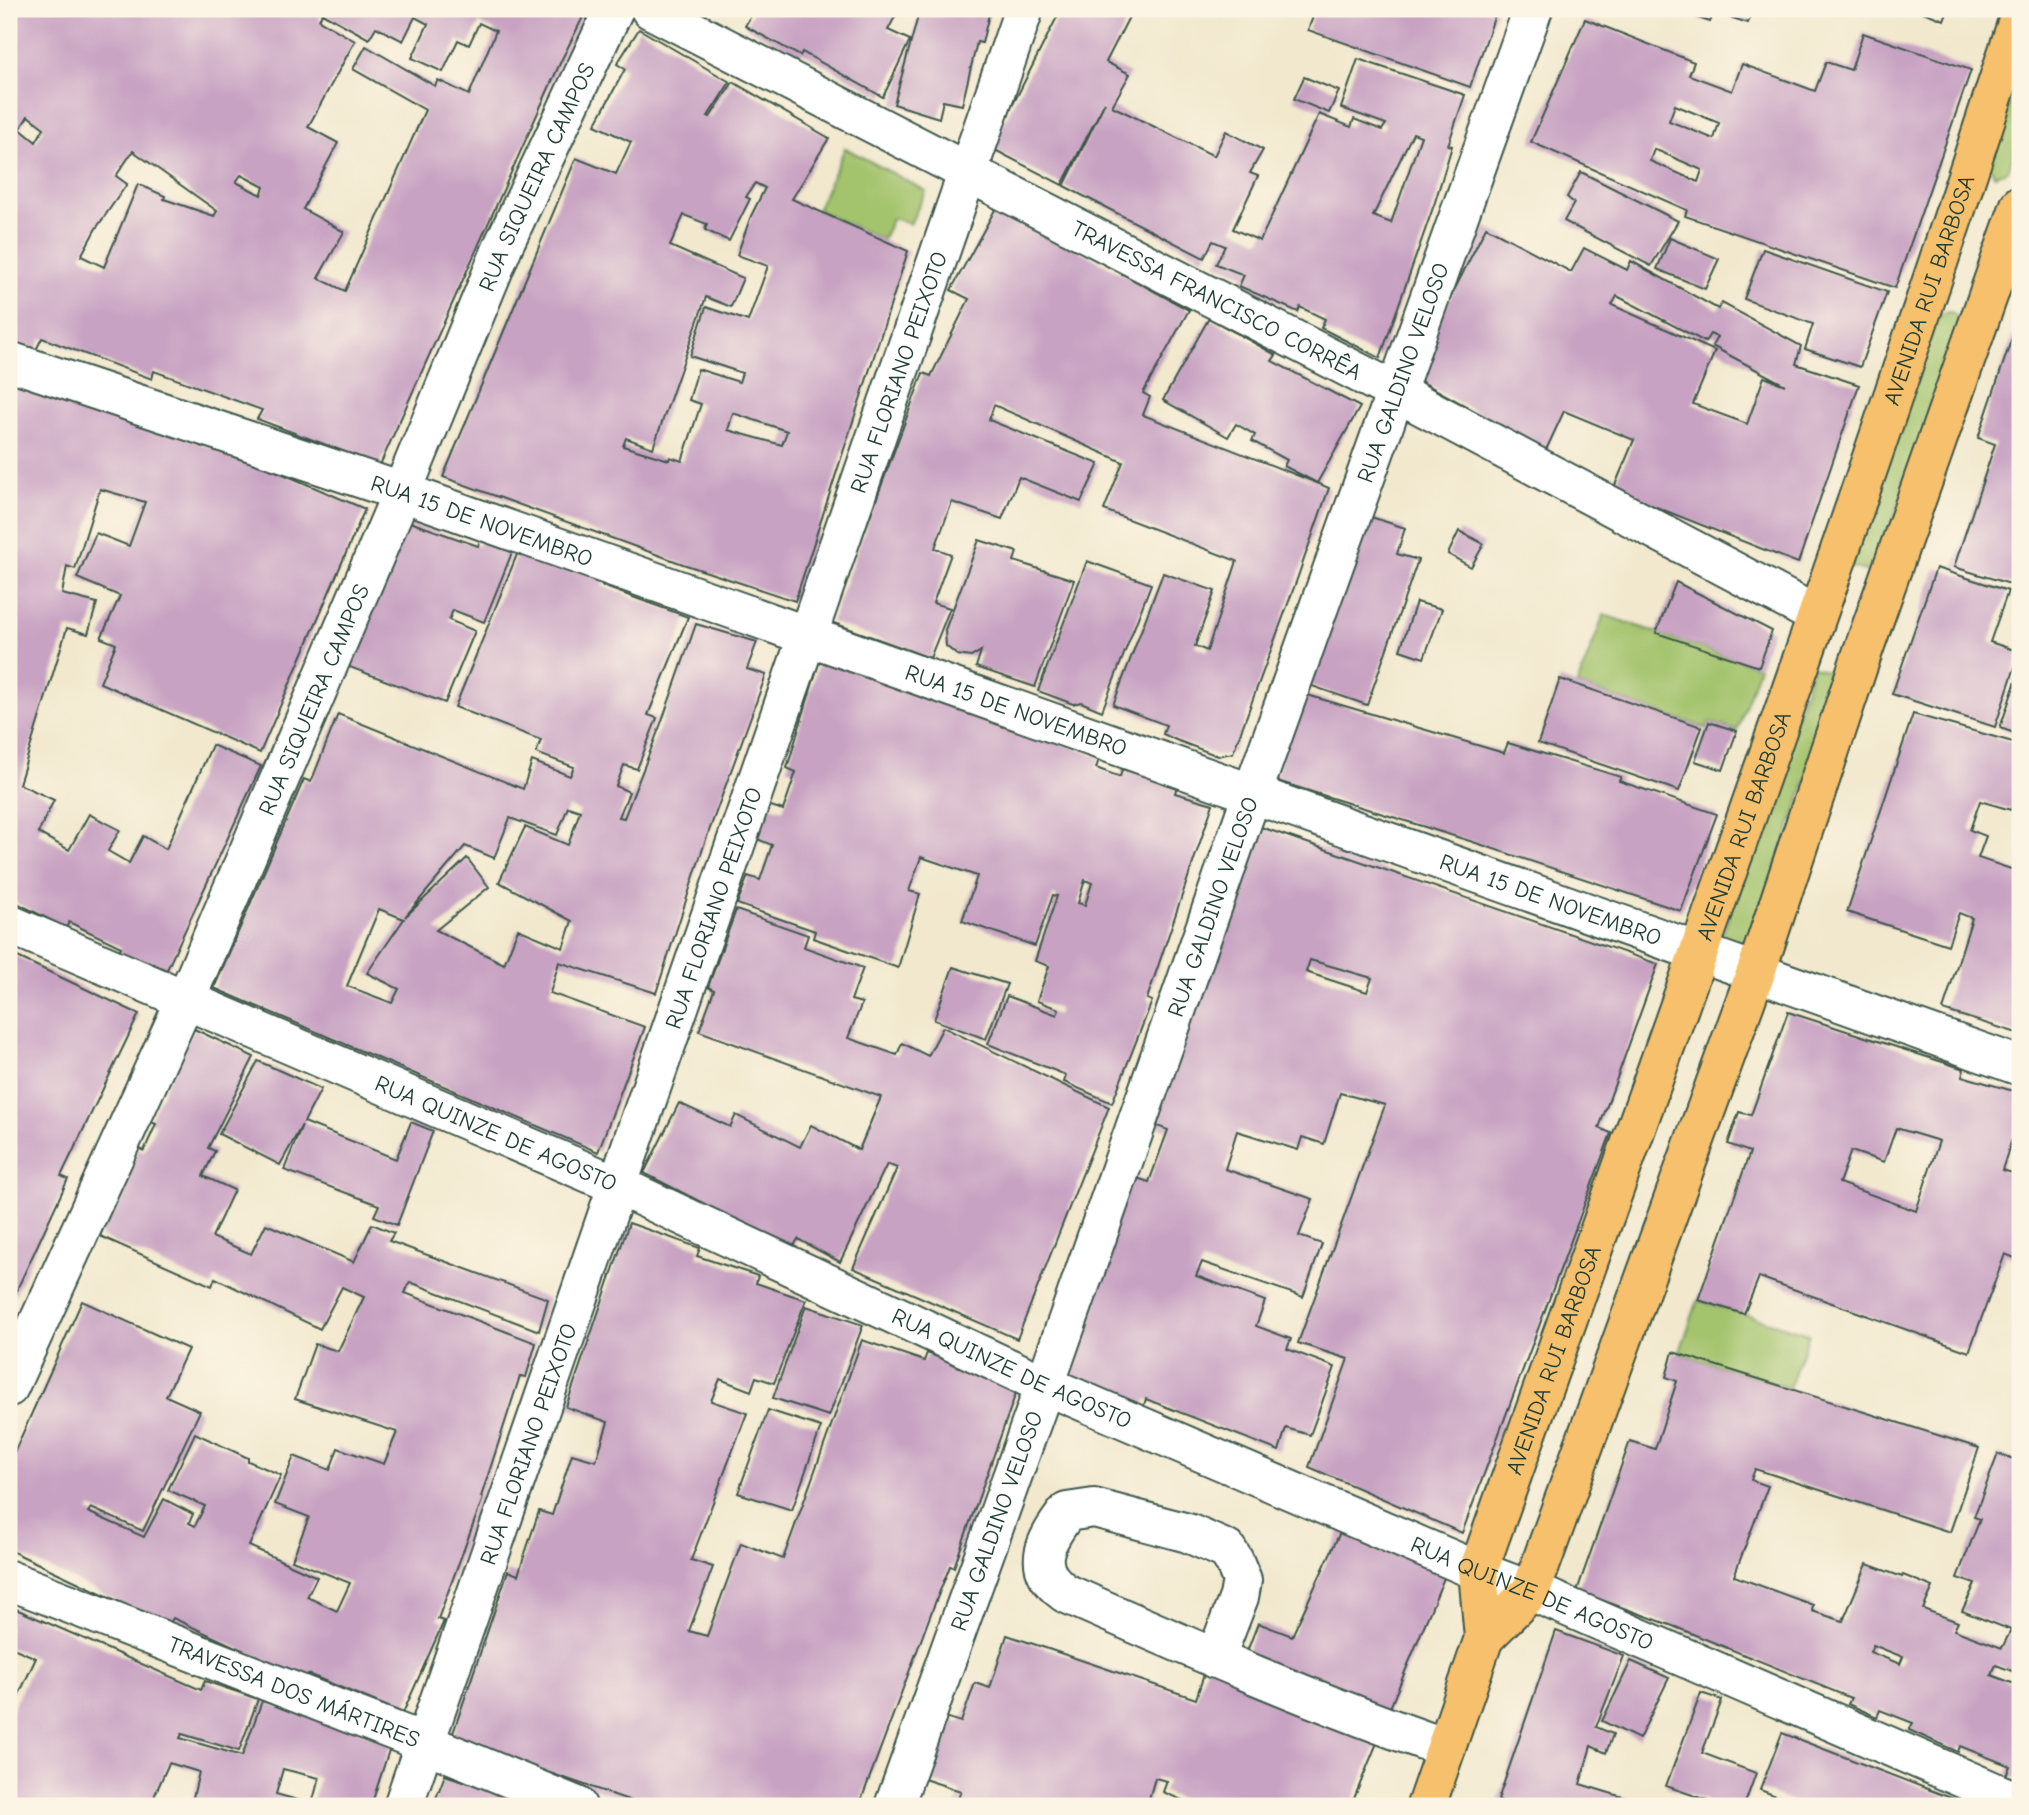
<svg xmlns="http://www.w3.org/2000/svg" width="2029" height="1815" viewBox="0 0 2029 1815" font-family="'Comic Neue',sans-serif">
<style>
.green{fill:#a3c36c;stroke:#618050;stroke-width:2}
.building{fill:#c7a2c2;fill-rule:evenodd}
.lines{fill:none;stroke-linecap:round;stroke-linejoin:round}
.minor-casing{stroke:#3e574b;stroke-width:42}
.major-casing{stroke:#3e574b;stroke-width:42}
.minor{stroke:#fff;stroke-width:38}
.major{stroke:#f7c06c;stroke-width:38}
.labels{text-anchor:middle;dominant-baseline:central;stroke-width:6;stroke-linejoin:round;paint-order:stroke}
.street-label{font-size:23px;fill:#1f3d34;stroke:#fcf5e5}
</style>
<rect width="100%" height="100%" fill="#fcf5e5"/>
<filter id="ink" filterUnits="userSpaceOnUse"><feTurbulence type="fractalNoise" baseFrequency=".0143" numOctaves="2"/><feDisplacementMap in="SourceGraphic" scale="14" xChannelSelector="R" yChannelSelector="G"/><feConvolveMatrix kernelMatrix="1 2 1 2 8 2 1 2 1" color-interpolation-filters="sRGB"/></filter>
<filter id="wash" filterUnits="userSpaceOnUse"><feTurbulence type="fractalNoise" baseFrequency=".00686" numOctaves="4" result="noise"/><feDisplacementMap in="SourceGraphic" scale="28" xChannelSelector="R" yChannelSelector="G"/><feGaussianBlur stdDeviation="1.57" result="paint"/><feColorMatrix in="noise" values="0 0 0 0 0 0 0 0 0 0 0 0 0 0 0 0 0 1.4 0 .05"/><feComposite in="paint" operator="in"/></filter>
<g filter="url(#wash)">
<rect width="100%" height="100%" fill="#f1e8cd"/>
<g class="green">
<path d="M2020 74V133L2008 171 1994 175 1989 164Z"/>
<path d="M845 148 926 191 910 224 893 218 882 240 817 210Z"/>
<path d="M1951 312 1957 317 1959 327 1875 574 1849 566 1937 319 1942 313Z"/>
<path d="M1604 615 1759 667 1737 731 1709 722 1707 728 1702 727 1577 685Z"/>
<path d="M1813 667 1841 676 1748 951 1720 942Z"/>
<path d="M1698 1300 1809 1334 1789 1388 1679 1354Z"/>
</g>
<g id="blocks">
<g class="building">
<path d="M9 9H587L561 61 380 465 257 419 262 410 154 371 152 379 42 338 36 350 9 341ZM322 13 369 39 376 27 403 41 415 17 428 24 412 58 443 72 458 40 469 45 479 23 496 31 469 95 438 80 435 86 366 46 353 69 425 110 345 291 318 278 344 232 303 209 338 143 308 127 355 41 319 20ZM28 116 44 128 36 142 20 129ZM133 151 217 211 214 216 164 199 165 196 138 184 104 267 81 256 95 230 127 184 116 176ZM241 175 264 187 261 195 236 182Z"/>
<path d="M755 9H899L888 30 910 40 883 97 802 52 800 56 745 26Z"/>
<path d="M920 9 990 10 982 43 977 42 962 105 943 101 939 118 894 104Z"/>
<path d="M1061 9H1133L1106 62 1130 74 1112 106 1214 156 1226 131 1263 150 1250 173 1258 176 1233 229 1260 241 1319 114 1351 127 1354 119 1382 130 1386 124 1341 108 1358 59 1465 95 1448 145 1452 146 1435 202 1380 358 1321 328 1325 319 1300 307 1298 312 1239 286 1244 275 1216 264 1225 246 1213 241 1204 258 1064 186 1105 102 1062 185 991 148ZM1413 133 1421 136 1391 223 1373 216Z"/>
<path d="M1316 9H1497L1470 87 1308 30Z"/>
<path d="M1672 9H1753L1748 23 1714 12 1710 22Z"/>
<path d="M1915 9H1948L1944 20Z"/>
<path d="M1585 19 1694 62 1689 75 1732 91 1742 64 1815 91 1826 62 1851 70 1863 33 1971 70 1895 288 1685 216 1687 210 1531 142ZM1675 105 1719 123 1714 139 1669 121ZM1654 149 1702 170 1698 182 1650 161Z"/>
<path d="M639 29 730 82 708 116 710 117 733 82 829 138 792 199 908 251 795 601 683 564 443 477 576 158 616 174 631 142 595 125 625 69 617 64ZM755 183 765 188 751 216 737 255 768 266 748 321 706 307 690 356 742 373 739 382 698 369 689 400 701 404 682 461 670 457 669 460 623 446 626 438 653 448 706 297 731 307 743 278 670 246 684 215 707 224 705 230 729 241 750 199 746 197ZM733 413 787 431 782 445 728 430Z"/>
<path d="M1304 77 1339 91 1329 113 1294 99Z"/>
<path d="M1581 172 1678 221 1651 266 1564 221 1574 203 1567 197Z"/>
<path d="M997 206 1189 310 1143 393 1150 397 1143 415 1317 483 1284 466 1287 460 1252 441 1255 435 1236 424 1228 437 1163 400 1209 318 1276 355 1272 361 1360 407 1317 483 1329 488 1296 582 1233 753 1218 756 1176 740 1163 734 1166 725 1113 705 1163 573 1215 591 1195 646 1207 651 1237 561 1104 510 1123 462 994 405 989 420 1099 464 1081 502 1019 477 1002 519 952 502 935 548 951 554 933 603 950 608 930 658 831 622 923 373 931 376 969 299 951 290Z"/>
<path d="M1486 227 1571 272 1584 248 1627 270 1631 261 1718 309 1722 303 1801 346 1796 364 1859 385 1798 563 1613 490 1634 440 1564 411 1546 450 1411 376ZM1617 296 1705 342 1710 334 1717 337 1712 346 1785 385 1764 377 1747 424 1693 404 1715 351 1612 305Z"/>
<path d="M1670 238 1719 259 1705 289 1657 269Z"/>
<path d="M1763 249 1887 292 1860 367 1805 349 1813 324 1744 299Z"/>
<path d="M2020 314V587L1954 567 1995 444 1978 438Z"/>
<path d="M9 381 124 416 269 468 365 509 260 753 100 683 116 644 101 638 120 596 77 578 96 533 129 546 145 502 100 489 75 569 67 566 62 594 97 603 88 634 67 628 19 784 54 800 38 833 69 850 89 814 120 830 108 851 129 863 143 836 166 849 212 745 261 766 165 974 119 952 121 947 69 922 66 928 9 899Z"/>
<path d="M1368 516 1405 528 1397 554 1418 560 1367 705 1309 685Z"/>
<path d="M407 521 478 546 481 538 513 550 484 622 453 610 449 620 475 631 445 703 347 666Z"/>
<path d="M1459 531 1484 544 1471 567 1448 554Z"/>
<path d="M979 540 1017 552 1014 561 1074 580 1035 687 976 667 981 651 971 657 957 655 946 646 945 630Z"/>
<path d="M520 547 606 579 602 586 688 617 648 715 657 718 637 769 624 765 616 786 629 792 619 817 624 818 662 721 696 624 757 642 747 669 766 675 704 845 656 993 559 962 550 993 645 1027 598 1152 214 988 304 779 311 782 338 714 523 789 532 761 570 776 574 767 536 753 541 740 455 707ZM568 807 580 811 568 845 525 827 499 882 572 921 563 948 518 929 504 964 436 930 489 887 467 858 405 917 465 846 494 858 510 818 557 835ZM379 909 404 919 367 973 399 989 392 1003 347 986Z"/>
<path d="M1087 561 1151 584 1102 711 1081 702 1073 704 1038 691Z"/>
<path d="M1936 568 2008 591 1990 642 2020 652 1995 727 1892 694Z"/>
<path d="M1676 582 1772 631 1759 667 1656 633Z"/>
<path d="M1416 602 1442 609 1424 658 1400 650Z"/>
<path d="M820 659 1100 757 1096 768 1120 777 1122 769 1177 786 1175 793 1213 804 1147 999 1152 1001 1112 1103 1064 1082 1066 1075 988 1044 1007 996 1057 1015 1059 1009 1037 1001 1049 966 1035 961 1057 896 1053 895 1035 946 962 921 977 876 921 857 909 891 920 894 898 968 813 938 815 931 737 904 748 876 760 880 772 845 757 839 768 805 783 810 796 772 787 768ZM1085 880 1092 883 1085 905 1078 903Z"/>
<path d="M2020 669V735L2000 728Z"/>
<path d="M1560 679 1702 727 1679 791 1538 743Z"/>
<path d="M1304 694 1504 753 1508 743 1621 777 1619 781 1717 814 1681 911 1473 842 1274 780Z"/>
<path d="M1913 714 2020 744V781L2011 810 1980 801 1970 830 1986 836 1978 858 2020 872V1034L1943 1010 1972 918 1959 913 1948 945 1847 912Z"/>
<path d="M1709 722 1737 731 1723 770 1695 761Z"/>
<path d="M1258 826 1658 964 1599 1128 1611 1133 1462 1533 1309 1467 1348 1359 1298 1343 1385 1105 1340 1093 1324 1144 1302 1137 1298 1150 1237 1131 1225 1169 1313 1199 1299 1236 1322 1244 1303 1297 1202 1262 1196 1276 1265 1301 1256 1326 1291 1339 1287 1349 1335 1367 1310 1435 1286 1428 1279 1451 1146 1399 1143 1408 1058 1373 1130 1176 1149 1182 1168 1130 1157 1126 1198 998ZM1310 960 1372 978 1367 992 1306 972Z"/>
<path d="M736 910 808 935 804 947 863 968 851 1000 862 1003 848 1038 897 1055 902 1043 928 1056 943 1027 1109 1107 1017 1339 853 1268 897 1168 887 1164 840 1262 798 1239 792 1249 644 1173 679 1103 730 1127 736 1115 800 1147 811 1125 859 1150 881 1097 699 1031 714 990 708 987Z"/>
<path d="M9 953 139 1014 61 1176 68 1179 9 1307Z"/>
<path d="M953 967 1007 984 986 1039 934 1020Z"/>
<path d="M1788 1012 1964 1069 1962 1076 2020 1093V1114L2002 1170 2020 1175V1220L2017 1218 2015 1225 2020 1227V1260L2005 1254 1969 1352 1759 1277 1744 1314 1698 1300 1750 1152 1728 1144 1739 1112 1751 1115ZM1896 1128 1939 1141 1916 1211 1839 1183 1851 1151 1884 1162Z"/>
<path d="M194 1029 254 1057 208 1148 215 1151 203 1176 234 1190 212 1237 251 1254 266 1224 354 1262 372 1224 394 1233 389 1241 548 1299 539 1331 410 1282 405 1293 536 1343 526 1377 520 1376 481 1497 483 1498 438 1619 444 1621 403 1713 308 1674 305 1679 173 1618 169 1625 9 1550V1464L82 1301 188 1349 166 1396 200 1411 143 1531 91 1508 88 1512 144 1537 164 1499 193 1514 189 1523 195 1526 205 1506 168 1490 195 1433 248 1458V1461L281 1475 249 1546 317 1577 307 1597 337 1611 350 1583 292 1560 309 1517 275 1504 294 1456 330 1470 338 1448 384 1464 397 1432 295 1399 315 1344 338 1351 364 1297 342 1287 320 1329 215 1278 212 1286 100 1236 138 1148 144 1151 156 1124 149 1121Z"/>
<path d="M258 1061 321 1089 304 1122 396 1159 411 1122 433 1131 397 1225 374 1216 379 1205 284 1170 302 1125 280 1165 219 1134Z"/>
<path d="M629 1223 700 1248 697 1256 758 1276 756 1283 806 1300 774 1383 756 1377 751 1391 720 1379 711 1401 747 1413 691 1560 713 1567 689 1631 707 1636 741 1543 783 1559 862 1340 924 1361 927 1353 1018 1387 954 1567 950 1566 933 1608 859 1806H646L451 1739 508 1571 518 1575 539 1511 552 1515 572 1454 596 1461 608 1422 566 1407Z"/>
<path d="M806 1306 863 1325 829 1416 773 1398Z"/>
<path d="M1673 1352 1979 1448 1950 1532 1755 1469 1751 1480 1768 1486 1734 1576 1813 1605 1812 1611 1843 1621 1867 1564 1902 1577 1903 1575 1933 1587 1923 1609 1958 1622 1954 1630 2002 1648 2011 1630 1962 1611 1975 1584 1957 1578 1980 1519 1974 1517 1998 1454 2020 1461V1674L1996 1665 1991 1675 2020 1686V1780L2006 1775 2010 1766 1960 1746 1958 1752 1909 1730 1913 1723 1880 1710 1877 1717 1848 1704 1851 1698 1673 1626 1577 1591 1630 1441 1655 1449 1677 1381 1666 1377ZM1873 1645 1903 1657 1900 1664 1870 1652Z"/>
<path d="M768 1410 821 1427 792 1510 738 1493Z"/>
<path d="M1342 1528 1446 1573 1385 1720 1243 1662 1258 1623 1292 1636Z"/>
<path d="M9 1606 201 1690 205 1681 258 1699 239 1751 182 1734 180 1738 242 1756 262 1701 392 1741 371 1806H191L199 1772 169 1763 150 1806H9V1716L36 1658 11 1647 9 1651ZM283 1769 319 1778 312 1804 276 1794Z"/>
<path d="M1556 1631 1624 1656 1596 1727 1613 1734 1606 1753 1591 1746 1580 1784 1639 1802 1638 1806H1516L1498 1800Z"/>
<path d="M1007 1635 1196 1699 1207 1665 1381 1733 1351 1806H1196L1163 1792 1167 1781 1155 1778 1147 1806H955L961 1791 924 1779 945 1717 961 1722 975 1683 990 1688Z"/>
<path d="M1631 1661 1669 1678 1639 1739 1602 1721Z"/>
<path d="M1701 1693 1722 1700 1702 1753 1756 1773 1744 1806H1705L1707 1800 1666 1786Z"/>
<path d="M1782 1733 1951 1798 1971 1806H1803L1760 1790Z"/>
<path d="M445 1775 539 1806H433Z"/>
</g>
</g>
</g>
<g filter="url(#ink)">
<use href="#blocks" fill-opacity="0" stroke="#3e574b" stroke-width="2"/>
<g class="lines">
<g class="minor-casing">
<g id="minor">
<path id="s1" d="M650 9 1396 392 1816 615"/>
<path id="s2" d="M9 361 402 492 2020 1066"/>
<path id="s3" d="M9 924 617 1185 1045 1385 1478 1571 1531 1591 2020 1803"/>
<path id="s4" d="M9 1387 185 1001 402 492 504 244 614 9"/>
<path id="s5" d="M9 1580 425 1743 577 1806"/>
<path d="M1215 1659 1239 1597 1242 1580 1234 1561 1227 1550 1188 1533 1094 1508 1067 1512C1045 1541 1029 1567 1065 1593 1190 1648 1316 1703 1446 1748"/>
<path id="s6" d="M403 1806 1024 9"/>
<path id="s7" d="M894 1806 1045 1385 1252 794 1533 9"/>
</g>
</g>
<g class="major-casing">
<g id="major">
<path d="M1484 1638 1531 1591 1756 972 1863 651 2020 205"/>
<path id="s8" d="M1426 1806 1484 1638 1478 1571C1662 1053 1851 537 2020 14"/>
</g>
</g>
<use href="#minor" class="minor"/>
<use href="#major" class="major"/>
</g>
</g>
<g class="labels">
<g class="street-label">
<text stroke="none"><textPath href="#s4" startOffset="1320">RUA SIQUEIRA CAMPOS</textPath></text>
<text stroke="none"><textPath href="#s8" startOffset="1603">AVENIDA RUI BARBOSA</textPath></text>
<text stroke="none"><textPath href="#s1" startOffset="637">TRAVESSA FRANCISCO CORRÊA</textPath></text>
<text stroke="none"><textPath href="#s6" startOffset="1517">RUA FLORIANO PEIXOTO</textPath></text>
<text stroke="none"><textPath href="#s7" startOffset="1521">RUA GALDINO VELOSO</textPath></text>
<text stroke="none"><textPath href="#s2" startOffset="499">RUA 15 DE NOVEMBRO</textPath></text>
<text stroke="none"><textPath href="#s4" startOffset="752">RUA SIQUEIRA CAMPOS</textPath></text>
<text stroke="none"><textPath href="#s2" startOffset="1066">RUA 15 DE NOVEMBRO</textPath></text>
<text stroke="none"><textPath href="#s8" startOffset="1036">AVENIDA RUI BARBOSA</textPath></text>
<text stroke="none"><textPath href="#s2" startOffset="1633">RUA 15 DE NOVEMBRO</textPath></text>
<text stroke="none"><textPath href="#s6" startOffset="950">RUA FLORIANO PEIXOTO</textPath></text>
<text stroke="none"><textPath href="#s7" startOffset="954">RUA GALDINO VELOSO</textPath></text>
<text stroke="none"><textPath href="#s3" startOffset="530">RUA QUINZE DE AGOSTO</textPath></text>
<text stroke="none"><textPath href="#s8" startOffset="469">AVENIDA RUI BARBOSA</textPath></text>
<text stroke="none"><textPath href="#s3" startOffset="1097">RUA QUINZE DE AGOSTO</textPath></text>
<text stroke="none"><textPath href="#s6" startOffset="383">RUA FLORIANO PEIXOTO</textPath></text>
<text stroke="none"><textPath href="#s7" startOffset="303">RUA GALDINO VELOSO</textPath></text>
<text stroke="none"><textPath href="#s3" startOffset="1664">RUA QUINZE DE AGOSTO</textPath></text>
<text stroke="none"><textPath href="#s5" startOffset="306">TRAVESSA DOS MÁRTIRES</textPath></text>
</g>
</g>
<rect width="2029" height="1815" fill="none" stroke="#fcf5e5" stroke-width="35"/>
</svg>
